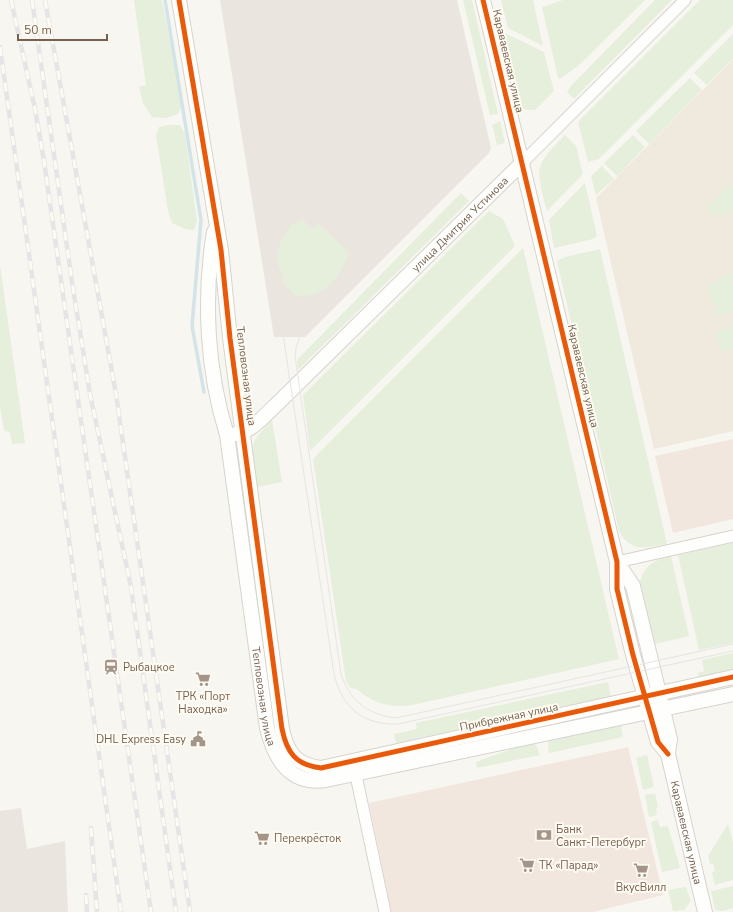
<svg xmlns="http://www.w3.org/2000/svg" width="733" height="912" viewBox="0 0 733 912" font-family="'Nunito Sans',sans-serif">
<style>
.residential{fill:#f0e9de}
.commercial{fill:#f2e7df}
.industrial{fill:#eae6df}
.green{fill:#e5efdc}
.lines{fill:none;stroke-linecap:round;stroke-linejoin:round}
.stream{stroke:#d2e4e8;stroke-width:3.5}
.minor-casing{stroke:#d7d3ce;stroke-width:13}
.tertiary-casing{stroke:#d7d3ce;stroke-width:16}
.minor{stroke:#fefefd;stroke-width:11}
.tertiary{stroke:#fefefd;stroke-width:14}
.tram{stroke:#e6e4e6;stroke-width:1}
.rail-casing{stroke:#e6e4e6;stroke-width:4.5}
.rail{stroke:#fefbf3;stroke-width:3;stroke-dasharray:9;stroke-linecap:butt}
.cycleway-casing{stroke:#fefbf3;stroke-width:8}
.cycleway{stroke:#e8590c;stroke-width:5}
.labels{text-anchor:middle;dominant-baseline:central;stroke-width:4;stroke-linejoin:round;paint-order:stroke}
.street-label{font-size:11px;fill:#766150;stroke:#fefbf3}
.poi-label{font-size:11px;fill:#766150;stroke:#fefbf3;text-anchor:start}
</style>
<rect width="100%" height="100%" fill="#f8f6f0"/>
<path class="residential" d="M733 60V431L654 449 596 198Z"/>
<g class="commercial">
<path d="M733 439V519L673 533 655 456Z"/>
<path d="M628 747 663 895 593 912H391L369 803Z"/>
</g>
<g class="industrial">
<path d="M220 0H457L491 148 489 153 305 337H274Z"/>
<path d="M21 808 27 849 65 841 68 912H0V811Z"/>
</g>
<g class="green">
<path d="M134 0H162L182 105 178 114 166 118 152 117 143 103 139 87 146 85Z"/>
<path d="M463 0H472L498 114 490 115Z"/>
<path d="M501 0H533L543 46 508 28Z"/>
<path d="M563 0H645L578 66 560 79 558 78 542 7Z"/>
<path d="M655 0H672L574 99 567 92 571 86Z"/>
<path d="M700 0H733V25L599 159 588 162 578 122Z"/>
<path d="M501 31 544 52 554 91 535 110 519 109Z"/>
<path d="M733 34V59L707 85 694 73Z"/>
<path d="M690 78 702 90 649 144 636 131Z"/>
<path d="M500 121 505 143 497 145 492 125Z"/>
<path d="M169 125H180L185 134 197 221 194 230 185 229 172 223 168 211 156 135 159 127Z"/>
<path d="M565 135 576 146 583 174 547 211C536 167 533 168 565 135Z"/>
<path d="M633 135 645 147 617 176 604 163Z"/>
<path d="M602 166 614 179 596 195 591 176Z"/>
<path d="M585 183 597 236 593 239 554 248 549 220Z"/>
<path d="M733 183V211L712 217 708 207Z"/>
<path d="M461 193 469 201 298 370 297 360Z"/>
<path d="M489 211 503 219 515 246 310 451 303 395Z"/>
<path d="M302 219 312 229 319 224 349 252C348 260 344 265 340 272 328 290 316 297 295 296L284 284 277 260 280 243 291 225Z"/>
<path d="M523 248 619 659 412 705C396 707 384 706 369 698 362 694 358 688 350 688L346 681 313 459Z"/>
<path d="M600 249 667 544C646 548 631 553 619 531L557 261 565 257Z"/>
<path d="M0 265 25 443 12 444 10 433 4 430 0 406Z"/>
<path d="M733 274V312L718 316 706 289 721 276Z"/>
<path d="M733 326V348L720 351 715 332Z"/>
<path d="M272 420 282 482 257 487C251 450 244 448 272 420Z"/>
<path d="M733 543V643L699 650 678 555Z"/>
<path d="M671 556 689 636 655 644 640 582C645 564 655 560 671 556Z"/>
<path d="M733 653V671L699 678 698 673 704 671 702 660Z"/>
<path d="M608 682 611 697 396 743 394 734 417 729 416 723Z"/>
<path d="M621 725 623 737 549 753 548 746 549 740Z"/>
<path d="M535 743 540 755 477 768 476 762 514 748Z"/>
<path d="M647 755 654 787 643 790 636 758Z"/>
<path d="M655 793 658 807 656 808 657 815 649 817 645 795Z"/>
<path d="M658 820 660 827 668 826 680 868 662 872 651 822Z"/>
<path d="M728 824 733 843V880L715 885 712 872 715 871 713 863 710 864 708 856Z"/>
<path d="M733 886V908L722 911 715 910 711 891Z"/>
<path d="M686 887 691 901 684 910 673 911 668 890Z"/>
</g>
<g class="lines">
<path class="stream" d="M165 0 201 220 192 326 204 392"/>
<g class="minor-casing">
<g id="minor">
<path d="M522 163 685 0"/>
<path d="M617 562 733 536"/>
<path d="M354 766 385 912"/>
</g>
</g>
<g class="tertiary-casing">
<g id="tertiary">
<path d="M179 0 221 250 230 338 282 729C287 753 296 765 321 768L733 677"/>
<path d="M483 0 617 562V589L633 655 658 742 668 754"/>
<path id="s1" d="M214 232C203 298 207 372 227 435L267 728C275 760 290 785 326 780L733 694"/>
<path id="s2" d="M236 434C252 431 265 415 277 404L522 163"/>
<path id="s3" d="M617 562 633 586 670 739 668 754 705 912"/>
</g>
</g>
<use href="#minor" class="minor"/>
<use href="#tertiary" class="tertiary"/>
<g class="tram">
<path d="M275 281 334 674C342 708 363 725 398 724L733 651"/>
<path d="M335 295C317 314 297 329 295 356L341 674C350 701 368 715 396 718L733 644"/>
</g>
<g class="rail-casing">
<g id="rail">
<path d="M11 0 35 109 44 161 151 912"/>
<path d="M32 0 72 282 90 394 131 587 176 912"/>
<path d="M45 0 116 394 190 912"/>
<path d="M0 47 121 912"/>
<path d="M91 828 97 912"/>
<path d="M86 895 87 912"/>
</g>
</g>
<use href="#rail" class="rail"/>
<g class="cycleway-casing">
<g id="cycleway">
<path d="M179 0 221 250 230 338 282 729C287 753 296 765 321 768L733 677"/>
<path d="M483 0 617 562V589L633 655 658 742 668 754"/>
</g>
</g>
<use href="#cycleway" class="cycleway"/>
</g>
<defs>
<g id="station-bare" transform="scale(1.2)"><path d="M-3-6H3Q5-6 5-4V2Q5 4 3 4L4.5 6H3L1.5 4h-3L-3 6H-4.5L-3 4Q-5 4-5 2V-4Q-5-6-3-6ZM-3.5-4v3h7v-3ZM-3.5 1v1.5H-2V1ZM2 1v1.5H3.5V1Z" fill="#a49588" stroke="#fefbf3" stroke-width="2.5" paint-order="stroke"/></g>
<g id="supermarket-bare" transform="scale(1.2)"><path d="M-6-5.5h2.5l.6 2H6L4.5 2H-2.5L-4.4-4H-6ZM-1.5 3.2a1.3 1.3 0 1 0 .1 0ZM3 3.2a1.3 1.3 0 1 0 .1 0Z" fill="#a49588" stroke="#fefbf3" stroke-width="2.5" paint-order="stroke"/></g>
<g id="civic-bare" transform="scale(1.2)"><path d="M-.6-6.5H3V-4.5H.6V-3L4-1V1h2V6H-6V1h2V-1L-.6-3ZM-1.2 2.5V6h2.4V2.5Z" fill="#a49588" stroke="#fefbf3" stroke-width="2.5" paint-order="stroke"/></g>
<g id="bank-bare" transform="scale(1.2)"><path d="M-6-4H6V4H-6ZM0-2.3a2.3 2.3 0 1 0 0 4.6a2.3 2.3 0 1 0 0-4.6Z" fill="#a49588" stroke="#fefbf3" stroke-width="2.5" paint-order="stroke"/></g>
</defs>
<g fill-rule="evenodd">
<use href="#station-bare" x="111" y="667"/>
<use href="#supermarket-bare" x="203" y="679"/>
<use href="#civic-bare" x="198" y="739"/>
<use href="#bank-bare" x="544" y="835"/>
<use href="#supermarket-bare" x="262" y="838"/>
<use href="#supermarket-bare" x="527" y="865"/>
<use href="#supermarket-bare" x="641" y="870"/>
</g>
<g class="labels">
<g class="street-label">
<text transform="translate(508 61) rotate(77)">Караваевская улица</text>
<text stroke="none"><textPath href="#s2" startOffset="308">улица Дмитрия Устинова</textPath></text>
<text transform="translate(246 376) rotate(83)">Тепловозная улица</text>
<text transform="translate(583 376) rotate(77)">Караваевская улица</text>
<text stroke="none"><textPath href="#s1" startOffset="469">Тепловозная улица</textPath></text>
<text transform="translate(509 717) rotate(-12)">Прибрежная улица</text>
<text stroke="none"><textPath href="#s3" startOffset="282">Караваевская улица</textPath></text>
</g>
<g class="poi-label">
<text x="123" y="667">Рыбацкое</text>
<text x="203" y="696" text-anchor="middle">ТРК «Порт<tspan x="203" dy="13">Находка»</tspan></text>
<text x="186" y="739" text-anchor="end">DHL Express Easy</text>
<text x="556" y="829">Банк<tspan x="556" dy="13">Санкт-Петербург</tspan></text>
<text x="274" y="838">Перекрёсток</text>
<text x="539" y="865">ТК «Парад»</text>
<text x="641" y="887" text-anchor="middle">ВкусВилл</text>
</g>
</g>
<path d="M18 34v6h89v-6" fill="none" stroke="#766150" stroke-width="2"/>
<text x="24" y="34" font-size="12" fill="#766150" stroke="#fefbf3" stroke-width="3" paint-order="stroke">50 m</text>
</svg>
